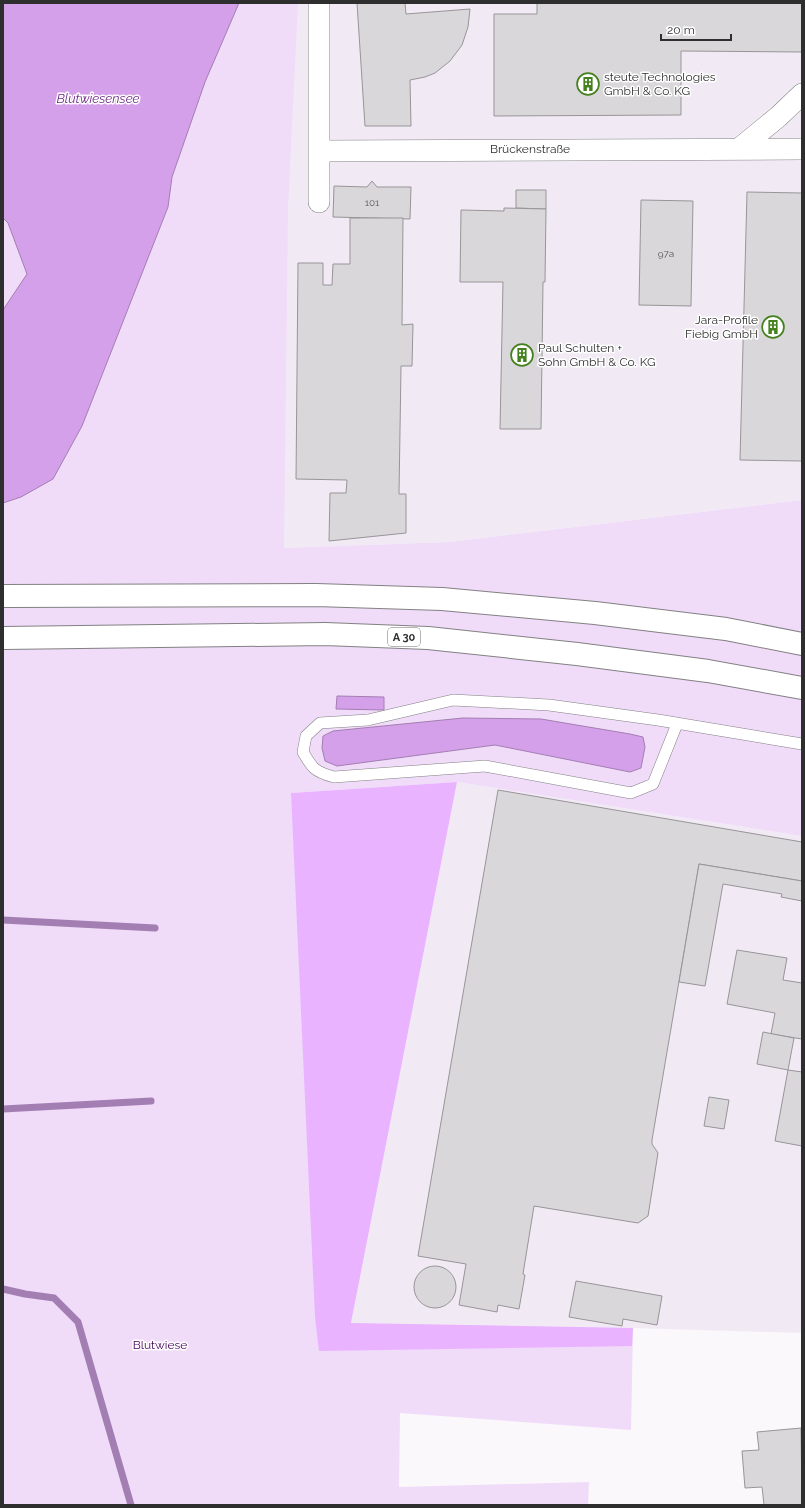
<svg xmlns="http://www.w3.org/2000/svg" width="805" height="1508" viewBox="0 0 805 1508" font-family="Raleway,sans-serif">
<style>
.built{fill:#f1eaf4}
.green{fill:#f0dbf9}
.forest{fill:#e9b3ff}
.water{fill:#d5a0ea;stroke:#a37eb2}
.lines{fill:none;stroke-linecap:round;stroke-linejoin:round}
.stream{stroke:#a37eb2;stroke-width:7}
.building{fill:#d9d7da;stroke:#979598}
.lane-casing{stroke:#828183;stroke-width:12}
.street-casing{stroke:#828183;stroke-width:22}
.highway-casing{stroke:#828183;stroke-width:24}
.lane{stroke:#fff;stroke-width:11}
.street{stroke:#fff;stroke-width:21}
.highway{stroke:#fff;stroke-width:22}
.labels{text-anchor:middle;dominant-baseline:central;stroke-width:3;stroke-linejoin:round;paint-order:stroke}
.number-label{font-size:10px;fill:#5a585a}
.shield{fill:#fff;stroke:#6d6d6d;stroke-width:1}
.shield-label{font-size:11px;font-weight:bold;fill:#2f2e2f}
.poi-label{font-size:12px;fill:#2f2e2f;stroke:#fff;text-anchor:start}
.street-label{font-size:12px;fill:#2f2e2f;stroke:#fff}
.park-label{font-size:12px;fill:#48005d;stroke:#fff}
.water-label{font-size:13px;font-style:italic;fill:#6d2d84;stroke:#fff}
</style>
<rect width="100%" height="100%" fill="#faf8fb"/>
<g class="built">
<path d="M259 3H802V500L450 542 151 553Z"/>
<path d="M457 782 802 836V1333L633 1328 351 1323Z"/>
</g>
<path class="green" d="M3 3H298L288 208 284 548 450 542 802 500V836L457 782 291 793 351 1323 633 1328 631 1430 400 1413 399 1487 589 1482 588 1505H3Z"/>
<path class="forest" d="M457 782 351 1323 633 1328 632 1346 319 1351 315 1317 291 793Z"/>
<g class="water">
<path d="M3 3H239L205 82 172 177 168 207 82 426 53 479 21 497 3 503V310L27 274 8 223 3 218Z"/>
<path d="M337 696 384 697V710L336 709Z"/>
<path d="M463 718 541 719 630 734 643 737 645 747 641 768 630 772 495 745 337 766 325 761 322 748 323 736 333 731Z"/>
</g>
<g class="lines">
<g class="stream">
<path d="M3 920 155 928"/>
<path d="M3 1109 151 1101"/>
<path d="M3 1289 25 1294 54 1298 78 1322 131 1505"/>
</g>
</g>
<g class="building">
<path d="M357 3H405L406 14 470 9 468 27 462 45 450 61 435 73 425 77 410 80 411 126H365Z"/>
<path d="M537 3H802V52L681 51V115L494 116V14H537Z"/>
<path d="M372 181 377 187H411L410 219 333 217 334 186 367 187Z"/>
<path d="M516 190H546V209L516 208Z"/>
<path d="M747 192 802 193V461L740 460Z"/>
<path d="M641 200 693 201 691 306 639 305Z"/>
<path d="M504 208 546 209 545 282H543L541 429H500L503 282H460L461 210 504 211Z"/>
<path d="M350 218H403L402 325 413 324 412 366H401L399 494H406V533L329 541 330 493H346L347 480 296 479 298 263H323V285H332L333 264H350Z"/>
<path d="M498 790 802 842V881L699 864 652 1140V1144L658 1153 648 1216 638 1223 534 1206 523 1274 525 1275 519 1309 498 1305 497 1312 459 1305 466 1264 418 1256Z"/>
<path d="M699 864 802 881V901L781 897 782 894 723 884 705 986 679 982Z"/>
<path d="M737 950 787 958 783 980 802 983V1039L771 1034 775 1013 727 1004Z"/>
<path d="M763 1032 794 1038 788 1070 757 1064Z"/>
<path d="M788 1070 802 1072V1146L775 1141Z"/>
<path d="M709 1097 729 1100 724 1129 704 1126Z"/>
<circle cx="435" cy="1287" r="21"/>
<path d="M576 1281 662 1296 657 1325 623 1319 622 1326 569 1317Z"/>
<path d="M801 1428 802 1505H764L762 1487 745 1488 742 1451 759 1450 757 1432Z"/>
</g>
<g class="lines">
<g class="lane-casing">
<path id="lane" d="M677 724 653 784 631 793 485 766 334 777C315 772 312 768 303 752L306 736 320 723 368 720 453 700 549 705 658 720 802 744"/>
</g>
<g class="street-casing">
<g id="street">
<path d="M319 3V202"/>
<path d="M740 148 778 117 802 94"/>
<path d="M320 151 802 149"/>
</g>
</g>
<g class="highway-casing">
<g id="highway">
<path d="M3 596 316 595 442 599 595 613 726 629 802 644"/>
<path d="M3 638 325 634 428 638 577 654 708 671 802 688"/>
</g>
</g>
<use href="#lane" class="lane"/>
<use href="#street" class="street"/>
<use href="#highway" class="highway"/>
</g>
<defs>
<g id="building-ring" transform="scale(1.15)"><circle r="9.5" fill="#fff" stroke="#44811e" stroke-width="1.5"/><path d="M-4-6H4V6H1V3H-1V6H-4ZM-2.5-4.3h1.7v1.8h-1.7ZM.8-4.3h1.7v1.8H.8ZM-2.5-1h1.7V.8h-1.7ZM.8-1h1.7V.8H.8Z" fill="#44811e"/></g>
</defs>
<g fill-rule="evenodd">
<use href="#building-ring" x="588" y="84"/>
<use href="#building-ring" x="773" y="327"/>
<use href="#building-ring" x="522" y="355"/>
</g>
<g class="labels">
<g class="number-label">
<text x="372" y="202">101</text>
<text x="666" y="253">97a</text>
</g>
<rect class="shield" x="388" y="628" width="32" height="18" rx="3"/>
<g class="shield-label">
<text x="404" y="637">A 30</text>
</g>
<g class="poi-label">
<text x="604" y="77">steute Technologies<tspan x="604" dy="14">GmbH &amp; Co. KG</tspan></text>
<text x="758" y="320" text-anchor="end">Jara-Profile<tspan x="758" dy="14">Fiebig GmbH</tspan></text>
<text x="538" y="348">Paul Schulten +<tspan x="538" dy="14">Sohn GmbH &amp; Co. KG</tspan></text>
</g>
<g class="street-label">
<text x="530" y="149">Brückenstraße</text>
</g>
<g class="park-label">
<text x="160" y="1345">Blutwiese</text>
</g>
<g class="water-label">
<text x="98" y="98">Blutwiesensee</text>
</g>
</g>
<rect width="805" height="1508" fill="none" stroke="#2f2e2f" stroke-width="8"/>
<path d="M661 34v6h70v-6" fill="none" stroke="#2f2e2f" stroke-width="2"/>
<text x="667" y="34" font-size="12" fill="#2f2e2f" stroke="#ffffff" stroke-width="3" paint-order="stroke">20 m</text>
</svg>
